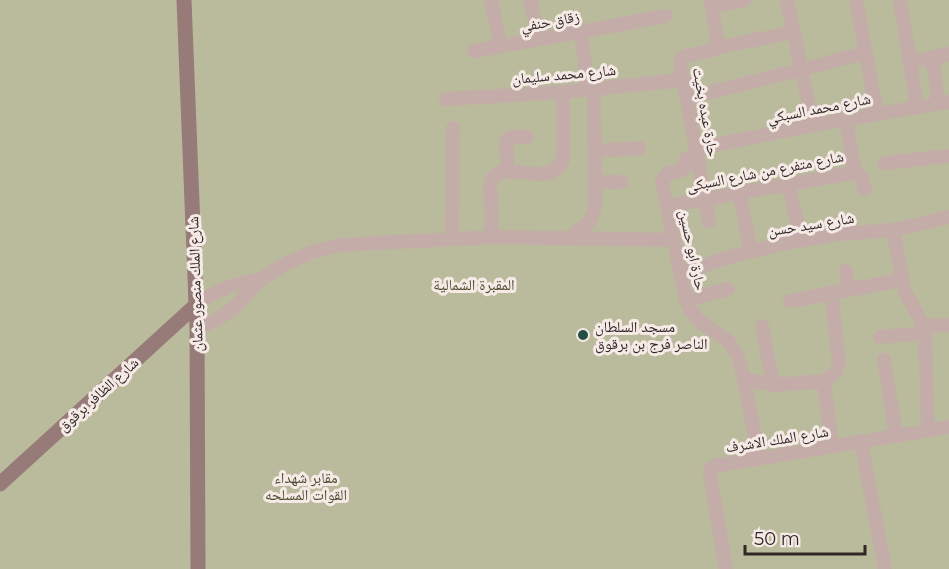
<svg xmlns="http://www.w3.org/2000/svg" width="949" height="569" viewBox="0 0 949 569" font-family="Montserrat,'Noto Naskh Arabic',sans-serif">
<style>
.green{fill:#babb9c}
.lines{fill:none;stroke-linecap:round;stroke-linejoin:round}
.street{stroke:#c4aca8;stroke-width:14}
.secondary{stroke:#977b79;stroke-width:15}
.poi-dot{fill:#224e44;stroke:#f6eae6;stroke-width:2}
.labels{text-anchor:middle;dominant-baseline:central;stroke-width:6;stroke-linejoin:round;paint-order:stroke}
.street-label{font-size:15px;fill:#322727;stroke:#f6eae6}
.park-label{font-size:15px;fill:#4b4d2e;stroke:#f6eae6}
.poi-label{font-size:15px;fill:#322727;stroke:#f6eae6;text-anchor:start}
</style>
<rect width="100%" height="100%" fill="#eedfda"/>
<rect class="green" x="0" y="0" width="949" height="569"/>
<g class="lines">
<g class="street">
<path d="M491 0 501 46"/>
<path d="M530 0 539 39"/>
<path d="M787 0 813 125"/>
<path d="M856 0 877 114"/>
<path d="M900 0 917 107"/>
<path d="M712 7 744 0"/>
<path d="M581 32 588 89"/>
<path d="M716 48 794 32"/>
<path d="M474 51 666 16"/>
<path d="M932 57 939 104"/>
<path d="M910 62 949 54"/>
<path d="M688 98 865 53"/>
<path d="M446 99 563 92 684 80"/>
<path d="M696 149 813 125 949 102"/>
<path d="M595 151 639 148"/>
<path d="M697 157 686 159 683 170 667 174 662 181 686 300 690 309 698 320 728 341 738 356 744 379 759 458"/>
<path d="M885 163 949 156"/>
<path d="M854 168 861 177 865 189"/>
<path d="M508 172 506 142C510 134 519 137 527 137"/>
<path d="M595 182H621"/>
<path d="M788 184 801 240"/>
<path d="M739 193 751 251"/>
<path d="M667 206 852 173 854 168 846 120"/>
<path d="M709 221 680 62 685 56 714 50 718 46 711 0"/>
<path d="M893 230 905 292 924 326 925 333 928 430"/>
<path d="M492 237 490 184C500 153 548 193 563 160V92"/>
<path d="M571 237 589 222 595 209 594 89"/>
<path d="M452 238 453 128"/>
<path d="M846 271 848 290"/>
<path d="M680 274 732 256 785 243 838 234 893 230 949 217"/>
<path d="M831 293 839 362 836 371 824 383 832 446"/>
<path d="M686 300 728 289"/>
<path d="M790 301 901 280"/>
<path d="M196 305C216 290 235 283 260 280"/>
<path d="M762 326 773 385"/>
<path d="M924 326 949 325"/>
<path d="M197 328 215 320 233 309 260 280 285 264 312 252 341 245 492 237 673 240"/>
<path d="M880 337 925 333"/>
<path d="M884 360 896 436"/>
<path d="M744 379 773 385 825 381"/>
<path d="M861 442 885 569"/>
<path d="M726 569 710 475V470L714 466 949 427"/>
</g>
<g class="secondary">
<path d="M184 0 197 328 198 569"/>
<path d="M0 484 196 305"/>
</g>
</g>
<circle class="poi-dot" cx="583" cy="335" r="6"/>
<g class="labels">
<g class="street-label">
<text transform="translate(550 21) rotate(-10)">زقاق حنفي</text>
<text transform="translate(564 74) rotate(-5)">شارع محمد سليمان</text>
<text transform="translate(819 108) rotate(-11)">شارع محمد السبكي</text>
<text transform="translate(706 112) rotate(80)">حارة عبده بخيت</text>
<text transform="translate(765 171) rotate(-11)">شارع متفرع من شارع السبكى</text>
<text transform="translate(811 224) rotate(-9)">شارع سيد حسن</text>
<text transform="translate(693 250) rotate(78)">حارة ابو حسين</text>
<text transform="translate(195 284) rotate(-92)">شارع الملك منصور عثمان</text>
<text transform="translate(98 394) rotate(-42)">شارع الظافر برقوق</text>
<text transform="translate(777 439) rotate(-9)">شارع الملك الاشرف</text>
</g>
<g class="park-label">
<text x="474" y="284">المقبرة الشمالية</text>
<text x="306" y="477">مقابر شهداء<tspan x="306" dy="17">القوات المسلحه</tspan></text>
</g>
<g class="poi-label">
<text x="595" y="326">مسجد السلطان<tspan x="595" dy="17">الناصر فرج بن برقوق</tspan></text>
</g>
</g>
<path d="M745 545v9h120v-9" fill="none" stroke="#322727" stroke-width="3"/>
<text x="754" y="545" font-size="18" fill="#322727" stroke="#f6eae6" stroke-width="4.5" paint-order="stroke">50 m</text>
</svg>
